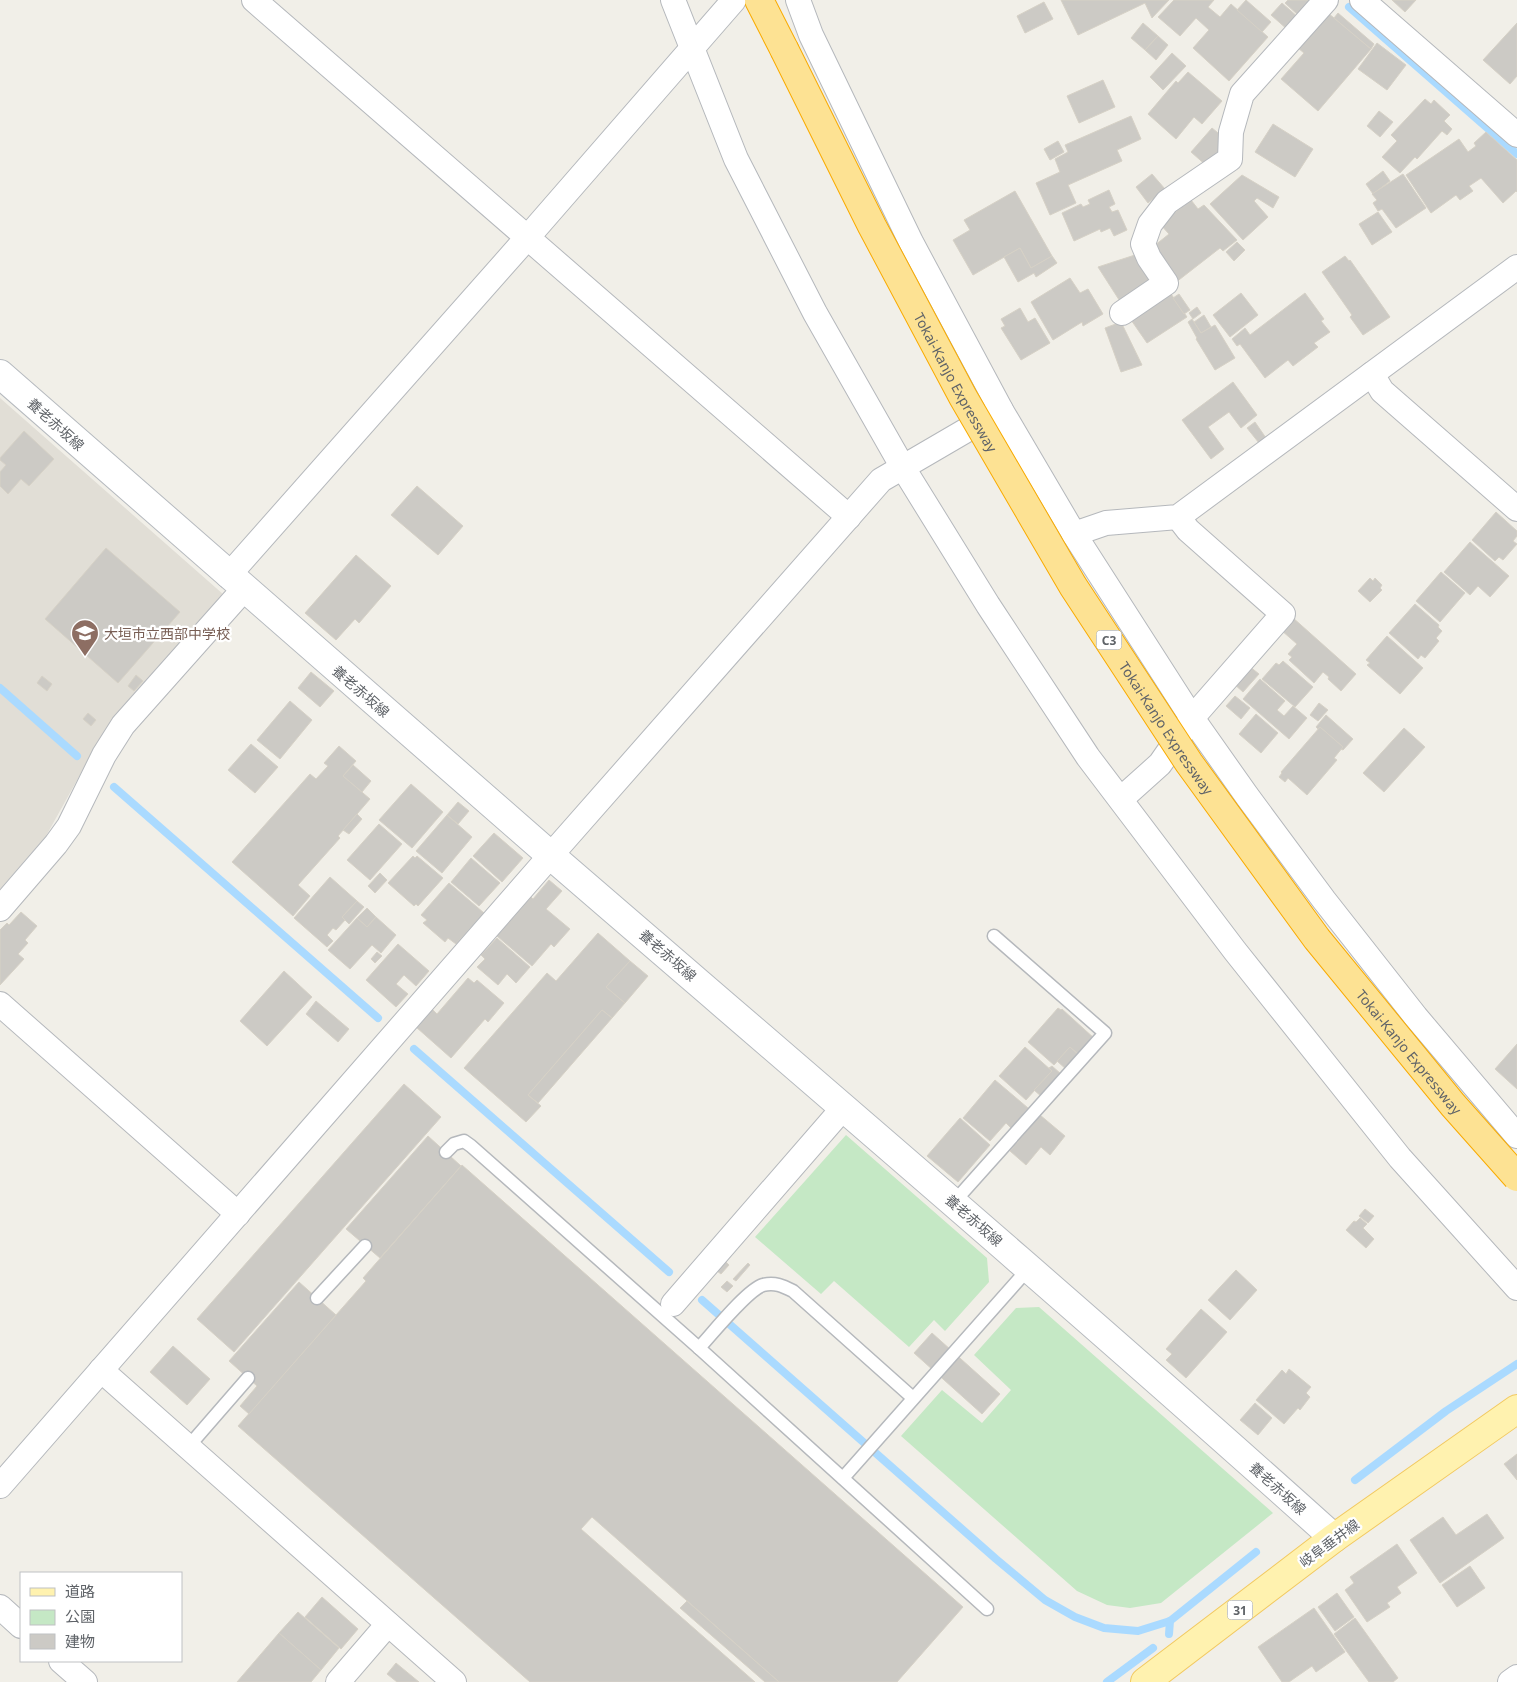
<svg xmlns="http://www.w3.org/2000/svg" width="1517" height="1682" viewBox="0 0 1517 1682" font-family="'Noto Sans','Noto Sans JP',sans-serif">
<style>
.education{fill:#e1ded6}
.green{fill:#c5e8c5}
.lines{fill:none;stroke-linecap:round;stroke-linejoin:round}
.stream{stroke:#aadaff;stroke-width:8}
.building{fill:#cccac5;stroke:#d6d1c6}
.service-casing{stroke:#b5b8bc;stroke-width:15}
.minor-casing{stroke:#b5b8bc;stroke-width:26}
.secondary-casing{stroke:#b6babf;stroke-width:30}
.primary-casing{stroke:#f2c960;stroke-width:30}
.motorway-casing{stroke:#f9ab00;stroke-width:30}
.service{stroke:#fff;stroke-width:12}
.minor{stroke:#fff;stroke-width:24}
.secondary{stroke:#fff;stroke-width:28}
.primary{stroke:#fff2af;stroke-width:28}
.motorway{stroke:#fde293;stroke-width:28}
.motorway-bridge-casing{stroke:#f9ab00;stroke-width:30;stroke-linecap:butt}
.motorway-bridge{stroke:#fde293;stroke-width:28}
.labels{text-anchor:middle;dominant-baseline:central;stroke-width:4.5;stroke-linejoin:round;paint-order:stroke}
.shield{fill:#fff;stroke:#8f9295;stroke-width:1}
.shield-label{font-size:12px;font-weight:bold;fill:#5f6368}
.street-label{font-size:14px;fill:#5f6368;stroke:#fff}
.education-label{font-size:14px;fill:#785e54;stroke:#fff;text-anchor:start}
</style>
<rect width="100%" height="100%" fill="#f1efe8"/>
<path class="education" d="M0 398 224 595 115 718 96 746 46 836 0 889Z"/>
<g class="green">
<path d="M846 1135 987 1258 989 1282 945 1331 934 1320 909 1347 834 1281 821 1294 755 1237Z"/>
<path d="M1039 1307 1273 1513 1161 1603 1130 1608 1107 1605 1077 1591 901 1436 942 1390 982 1423 1011 1390 974 1355 1016 1308Z"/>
</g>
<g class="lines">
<g class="stream">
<path d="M1349 7 1517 154"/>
<path d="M0 688 77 756"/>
<path d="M114 787 378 1018"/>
<path d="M414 1049 669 1272"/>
<path d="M702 1300 996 1559 1045 1600 1075 1617 1104 1628 1138 1631 1170 1621 1256 1552"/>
<path d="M1355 1480 1446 1411 1517 1364"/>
<path d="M1169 1634 1170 1621"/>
<path d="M1107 1682 1153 1648"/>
</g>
</g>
<g class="building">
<path d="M1061 0H1169L1152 18 1145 3 1078 35Z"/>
<path d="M1174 0H1214L1208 7 1220 17 1231 4 1268 37 1229 81 1193 48 1209 30 1196 18 1180 36 1158 17Z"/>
<path d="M1246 0 1271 22 1262 32 1237 10Z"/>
<path d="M1288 0H1313L1299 16 1285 3Z"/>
<path d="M1392 0H1416L1405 12Z"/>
<path d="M1044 2 1053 19 1025 33 1017 16Z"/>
<path d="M1282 3 1299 18 1288 30 1271 15Z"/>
<path d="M1328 13 1371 49 1318 111 1281 79 1304 53 1298 48Z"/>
<path d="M1338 13 1374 44 1371 49 1334 18Z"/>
<path d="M1143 23 1158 36 1145 50 1131 38Z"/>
<path d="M1517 23V76L1510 84 1483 60Z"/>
<path d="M1158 36 1168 45 1156 60 1145 50Z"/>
<path d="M1377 43 1406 65 1387 90 1358 69Z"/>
<path d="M1172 53 1186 66 1163 90 1150 77Z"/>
<path d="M1188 72 1222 101 1202 124 1194 117 1176 139 1148 114 1176 81 1178 83Z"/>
<path d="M1103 80 1115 107 1079 123 1067 96Z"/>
<path d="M1425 99 1431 104 1434 100 1450 115 1444 121 1452 129 1447 135 1442 131 1417 159 1415 157 1400 173 1382 157 1397 141 1391 135Z"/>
<path d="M1379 111 1393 122 1380 137 1367 126Z"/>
<path d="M1131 116 1141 139 1117 150 1122 161 1068 185 1076 203 1050 215 1036 183 1060 172 1055 159 1068 152 1065 145Z"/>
<path d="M1273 124 1313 149 1295 177 1255 152Z"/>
<path d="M1212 128 1223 137 1220 153 1208 167 1191 152Z"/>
<path d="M1486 132 1517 160V192L1516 191 1503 203 1481 178 1469 186 1473 191 1460 200 1456 195 1431 213 1406 175 1459 139 1468 152 1476 146 1474 143Z"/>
<path d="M1058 141 1064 152 1050 160 1044 149Z"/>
<path d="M1383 171 1390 181 1373 194 1366 184Z"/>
<path d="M1152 174 1165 189 1148 203 1136 187Z"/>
<path d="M1403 174 1426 208 1396 228 1382 209 1378 211 1373 203 1377 200 1372 194Z"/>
<path d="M1242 175 1279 197 1273 208 1257 198 1254 201 1268 217 1243 240 1210 204Z"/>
<path d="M1109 190 1115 204 1109 207 1112 212 1118 210 1127 230 1114 236 1110 228 1101 232 1100 229 1074 241 1062 213 1081 204 1083 207 1090 204 1088 200Z"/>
<path d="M1015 191 1052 256 1031 268 1020 248 973 275 953 240 970 230 964 220Z"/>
<path d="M1191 200 1198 209 1204 205 1237 240 1223 251 1220 248 1175 283 1164 269 1169 265 1154 246 1169 234 1160 224Z"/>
<path d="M1378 212 1392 232 1372 245 1359 224Z"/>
<path d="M1237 242 1245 250 1234 261 1226 252Z"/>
<path d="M1020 248 1031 268 1052 256 1057 263 1036 277 1034 273 1018 282 1004 257Z"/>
<path d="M1138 254 1157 283 1123 306 1098 267Z"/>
<path d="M1345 256 1349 261 1350 260 1390 317 1363 335 1350 317 1352 315 1322 272Z"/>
<path d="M1070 278 1080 293 1088 289 1103 314 1083 326 1082 322 1053 340 1031 302Z"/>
<path d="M1169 291 1187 317 1147 343 1129 317Z"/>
<path d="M1241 293 1258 315 1230 337 1213 315Z"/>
<path d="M1305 293 1324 319 1321 321 1330 332 1314 343 1318 347 1293 366 1288 360 1265 378 1240 344 1237 346 1232 339 1245 328 1250 335Z"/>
<path d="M1179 294 1190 310 1184 314 1173 298Z"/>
<path d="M1197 307 1201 313 1193 319 1189 313Z"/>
<path d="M1020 308 1028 322 1035 318 1050 343 1021 360 1001 328 1005 326 1001 319Z"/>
<path d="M1204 315 1211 327 1201 333 1194 322Z"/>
<path d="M1192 319 1201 333 1215 325 1235 358 1215 370 1196 339 1197 338 1188 322Z"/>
<path d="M1121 322 1142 365 1121 372 1105 328Z"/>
<path d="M1233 382 1257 415 1241 428 1229 412 1208 427 1224 449 1211 459 1182 420Z"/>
<path d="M1255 422 1266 438 1259 443 1247 428Z"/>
<path d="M24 431 54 459 29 486 21 479 8 494 0 486V472L6 465 0 460V458Z"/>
<path d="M417 486 463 526 438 555 391 515Z"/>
<path d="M1496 512 1517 531V536L1513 541 1517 544 1503 560 1499 557 1495 561 1472 540Z"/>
<path d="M1470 542 1509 576 1490 597 1478 586 1470 595 1444 572Z"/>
<path d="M106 548 180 612 118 683 45 619Z"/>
<path d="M356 555 391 586 359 623 355 619 336 640 305 613Z"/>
<path d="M1441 572 1465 593 1440 622 1416 601Z"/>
<path d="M1370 578 1373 581 1375 578 1382 585 1380 588 1382 590 1370 602 1358 591Z"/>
<path d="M1415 604 1439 625 1438 627 1442 631 1436 638 1439 641 1425 658 1421 655 1418 659 1389 633Z"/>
<path d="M1292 617 1356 674 1341 691 1328 679 1329 677 1323 672 1314 683 1289 660 1292 657 1288 654 1297 644 1281 630Z"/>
<path d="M1387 636 1423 668 1400 694 1367 665 1370 663 1366 660Z"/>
<path d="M1283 661 1313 687 1295 707 1262 679 1276 663 1279 665Z"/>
<path d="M1249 666 1259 674 1243 692 1233 683Z"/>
<path d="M311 672 334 691 320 707 298 688Z"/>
<path d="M136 675 143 681 134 691 128 686Z"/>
<path d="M42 676 52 684 47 691 37 683Z"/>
<path d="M1260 679 1285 701 1277 710 1284 716 1293 706 1307 718 1289 739 1243 699Z"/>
<path d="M1235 696 1250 708 1241 719 1226 706Z"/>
<path d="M290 701 312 720 280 759 257 740Z"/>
<path d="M1319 703 1328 710 1318 721 1310 715Z"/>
<path d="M88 713 96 720 91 726 83 719Z"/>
<path d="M1256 714 1278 733 1261 753 1239 734Z"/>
<path d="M1326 715 1353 739 1343 750 1341 749 1343 747 1320 727 1318 729 1316 727Z"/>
<path d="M1320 727 1343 747 1334 758 1337 760 1307 795 1288 778 1285 782 1279 777 1282 773 1281 772Z"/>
<path d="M1404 728 1425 747 1384 792 1363 773Z"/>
<path d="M251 744 278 767 255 793 228 770Z"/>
<path d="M339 746 356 761 343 776 370 799 338 836 340 838 298 885 310 896 293 916 232 862 310 774 316 779 328 766 324 763Z"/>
<path d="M353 765 371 781 362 792 343 776Z"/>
<path d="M411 784 443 812 412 848 379 820Z"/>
<path d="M458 802 469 811 458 824 447 815Z"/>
<path d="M357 814 362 819 349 834 343 830Z"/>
<path d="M447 815 472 837 442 873 416 851Z"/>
<path d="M379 824 402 844 370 880 347 860Z"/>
<path d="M494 833 523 858 502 882 473 856Z"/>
<path d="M413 856 415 858 417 856 443 878 418 906 416 904 414 906 388 883Z"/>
<path d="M471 858 500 883 479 906 451 882Z"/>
<path d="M380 873 387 880 375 893 368 886Z"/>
<path d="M330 877 357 901 342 917 345 920 336 930 333 928 327 935 333 941 327 947 294 918Z"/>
<path d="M549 880 562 891 546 909 570 929 554 947 551 944 532 966 497 936 531 897 533 899Z"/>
<path d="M449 883 484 913 456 944 448 938 445 942 423 923 427 920 421 915Z"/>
<path d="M357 901 364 907 349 924 342 917Z"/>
<path d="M367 908 376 917 367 927 357 918Z"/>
<path d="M21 912 37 926 25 940 28 943 18 954 24 959 0 985V930L7 923 9 925Z"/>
<path d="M376 917 396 935 381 953 372 945 350 969 328 950 357 918 367 927Z"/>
<path d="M598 933 630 961 606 987 625 1003 612 1018 602 1010 528 1095 541 1106 526 1122 464 1068 547 973 556 981Z"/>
<path d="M497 938 530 967 516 983 507 974 498 985 477 967 485 959 481 955Z"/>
<path d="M398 944 429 971 416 986 404 975 396 984 408 994 396 1007 366 980Z"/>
<path d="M377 952 382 956 375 963 371 959Z"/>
<path d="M630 961 648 976 625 1003 606 987Z"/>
<path d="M284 971 312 997 267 1046 240 1021Z"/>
<path d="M468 978 474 983 477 980 504 1003 488 1022 485 1019 451 1058 416 1027 432 1009 437 1014Z"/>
<path d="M316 1001 349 1029 338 1042 306 1014Z"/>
<path d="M1058 1008 1061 1010 1062 1009 1095 1039 1080 1056 1070 1047 1054 1065 1028 1042Z"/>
<path d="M602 1010 612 1018 538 1103 528 1095Z"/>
<path d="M1517 1044V1089L1495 1069Z"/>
<path d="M1025 1047 1052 1071 1026 1100 999 1076Z"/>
<path d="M1070 1047 1080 1056 1067 1070 1057 1061Z"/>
<path d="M1052 1066 1061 1074 1042 1097 1034 1090 1052 1071 1049 1068Z"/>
<path d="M995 1080 1028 1108 1011 1128 1006 1123 990 1141 963 1118Z"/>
<path d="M404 1084 441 1117 234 1352 197 1319Z"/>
<path d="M1040 1115 1065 1136 1050 1155 1041 1147 1026 1165 1010 1151Z"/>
<path d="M960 1118 990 1145 958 1182 927 1156Z"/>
<path d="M428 1136 461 1166 380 1258 346 1229Z"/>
<path d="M462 1165 963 1607 897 1682H779L592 1517 581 1529 755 1682H530L238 1426 366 1281 363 1278Z"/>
<path d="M1365 1209 1374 1216 1368 1223 1359 1216Z"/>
<path d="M1360 1218 1367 1224 1363 1228 1374 1239 1366 1248 1346 1230 1354 1221 1356 1222Z"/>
<path d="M725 1261 729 1265 721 1274 717 1271Z"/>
<path d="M748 1263 750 1265 736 1281 733 1279Z"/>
<path d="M1236 1270 1257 1290 1230 1320 1208 1300Z"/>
<path d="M727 1281 733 1286 727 1292 721 1287Z"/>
<path d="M299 1282 336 1315 249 1414 240 1406 257 1386 229 1361Z"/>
<path d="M1201 1309 1227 1332 1186 1378 1166 1360 1172 1354 1166 1349Z"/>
<path d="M932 1333 1000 1394 982 1414 914 1353Z"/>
<path d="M173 1346 210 1379 187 1405 150 1372Z"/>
<path d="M1289 1369 1311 1387 1306 1393 1310 1397 1300 1410 1298 1408 1284 1424 1256 1400 1282 1370 1286 1374Z"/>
<path d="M1255 1403 1272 1418 1258 1435 1240 1420Z"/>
<path d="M1517 1454V1480L1504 1464Z"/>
<path d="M1487 1514 1504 1538 1440 1583 1410 1540 1443 1517 1456 1535Z"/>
<path d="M1397 1544 1417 1573 1397 1587 1401 1593 1387 1603 1390 1607 1367 1622 1345 1590 1354 1583 1350 1577Z"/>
<path d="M1470 1566 1485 1588 1457 1607 1442 1585Z"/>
<path d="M1337 1593 1354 1617 1335 1631 1318 1607Z"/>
<path d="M322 1597 358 1629 341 1649 305 1617Z"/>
<path d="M687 1601 779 1682H765L680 1608Z"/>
<path d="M1314 1608 1345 1652 1316 1672 1312 1666 1289 1682H1282L1258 1647Z"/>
<path d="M298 1612 339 1648 321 1670 279 1633Z"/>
<path d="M1355 1618 1398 1678 1393 1682H1369L1334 1634Z"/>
<path d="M279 1633 321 1670 311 1682H237Z"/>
<path d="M396 1663 419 1682H397L387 1674Z"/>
</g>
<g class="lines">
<g class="service-casing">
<g id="service">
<path d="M446 1152 454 1144 464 1141 471 1146 699 1348 987 1609"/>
<path d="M954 1202 1105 1033 994 936"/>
<path d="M317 1298 365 1246"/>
<path d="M699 1348C712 1334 747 1290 763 1285 775 1282 783 1286 793 1291L913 1398"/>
<path d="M188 1447 248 1378"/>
<path d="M843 1478 1029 1268"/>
</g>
</g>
<g class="minor-casing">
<g id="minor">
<path d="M254 0 849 517"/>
<path d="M673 0 736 159 815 313 902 466 988 605 1088 757 1235 951 1400 1158 1517 1288"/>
<path d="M798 0 811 35 911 242 1001 410 1074 534 1192 718 1247 796 1324 900 1416 1017 1517 1136"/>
<path d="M1362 0 1517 135"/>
<path d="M1122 313 1166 283 1149 258 1143 244 1150 224 1167 202 1230 159 1231 132 1242 94 1326 0"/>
<path d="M1372 374 1382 391 1517 509"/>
<path d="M1074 534 1106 523 1178 517 1517 267"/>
<path d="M228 576 527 238 734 0"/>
<path d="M1121 799 1160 764 1192 718 1283 614 1188 530 1178 517"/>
<path d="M0 909 56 844 69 826 104 755 123 725 244 589"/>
<path d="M0 1004 238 1214"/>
<path d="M673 1304 844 1107"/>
<path d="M101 1370 454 1682"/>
<path d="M0 1486 551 855 881 480 1001 410"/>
<path d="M0 1607 21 1626"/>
<path d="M61 1661 85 1682"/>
<path d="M338 1682 388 1624"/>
<path d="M1510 1682 1517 1677"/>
</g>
</g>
<g class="secondary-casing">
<path id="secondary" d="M0 374C182 535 365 695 549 854 812 1081 1076 1306 1334 1538"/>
</g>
<g class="primary-casing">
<path id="primary" d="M1145 1682 1334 1538 1517 1409"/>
</g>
<g class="motorway-casing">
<path id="motorway" d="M759 0 784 49"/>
</g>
<use href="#service" class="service"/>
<use href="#minor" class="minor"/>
<use href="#secondary" class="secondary"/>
<use href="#primary" class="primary"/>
<use href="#motorway" class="motorway"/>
<g class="motorway-bridge-casing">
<g id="motorway-bridge">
<path id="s1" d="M784 49 872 226 963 397 1073 586 1189 763 1317 939 1453 1105 1517 1177"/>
</g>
</g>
<use href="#motorway-bridge" class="motorway-bridge"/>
</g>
<defs>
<g id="school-pin" transform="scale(1.4375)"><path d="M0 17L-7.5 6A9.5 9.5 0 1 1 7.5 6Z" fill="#8d6e63" stroke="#fff"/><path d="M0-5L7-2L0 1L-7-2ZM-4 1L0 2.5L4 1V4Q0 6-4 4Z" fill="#fff"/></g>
</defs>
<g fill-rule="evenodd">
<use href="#school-pin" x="85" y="633"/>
</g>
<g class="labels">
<g class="shield">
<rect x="1096.5" y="630.5" width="25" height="19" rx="4"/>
<rect x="1227.5" y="1600.5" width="25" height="19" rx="4"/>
</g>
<g class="shield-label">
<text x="1109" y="640">C3</text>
<text x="1240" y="1610">31</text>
</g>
<g class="street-label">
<text stroke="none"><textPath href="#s1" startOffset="375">Tokai-Kanjo Expressway</textPath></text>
<text transform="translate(56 424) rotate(42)">養老赤坂線</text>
<text transform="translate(361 691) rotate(41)">養老赤坂線</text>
<text stroke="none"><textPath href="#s1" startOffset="780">Tokai-Kanjo Expressway</textPath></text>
<text transform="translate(668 955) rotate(41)">養老赤坂線</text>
<text stroke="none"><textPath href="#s1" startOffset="1185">Tokai-Kanjo Expressway</textPath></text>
<text transform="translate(974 1220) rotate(41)">養老赤坂線</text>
<text transform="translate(1278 1488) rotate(42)">養老赤坂線</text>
<text transform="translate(1329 1543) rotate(-36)">岐阜垂井線</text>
</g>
<g class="education-label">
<text x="104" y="633">大垣市立西部中学校</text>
</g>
</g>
<rect x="20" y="1572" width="162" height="90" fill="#ffffff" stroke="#bfc1c3"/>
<rect x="30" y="1588" width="25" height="8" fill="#fff2af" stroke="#bfc1c3"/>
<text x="65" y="1597" font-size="15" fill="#5f6368">道路</text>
<rect x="30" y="1610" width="25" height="15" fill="#c5e8c5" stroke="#bfc1c3"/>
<text x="65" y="1622" font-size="15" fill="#5f6368">公園</text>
<rect x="30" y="1634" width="25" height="15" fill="#cccac5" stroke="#bfc1c3"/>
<text x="65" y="1647" font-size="15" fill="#5f6368">建物</text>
</svg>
